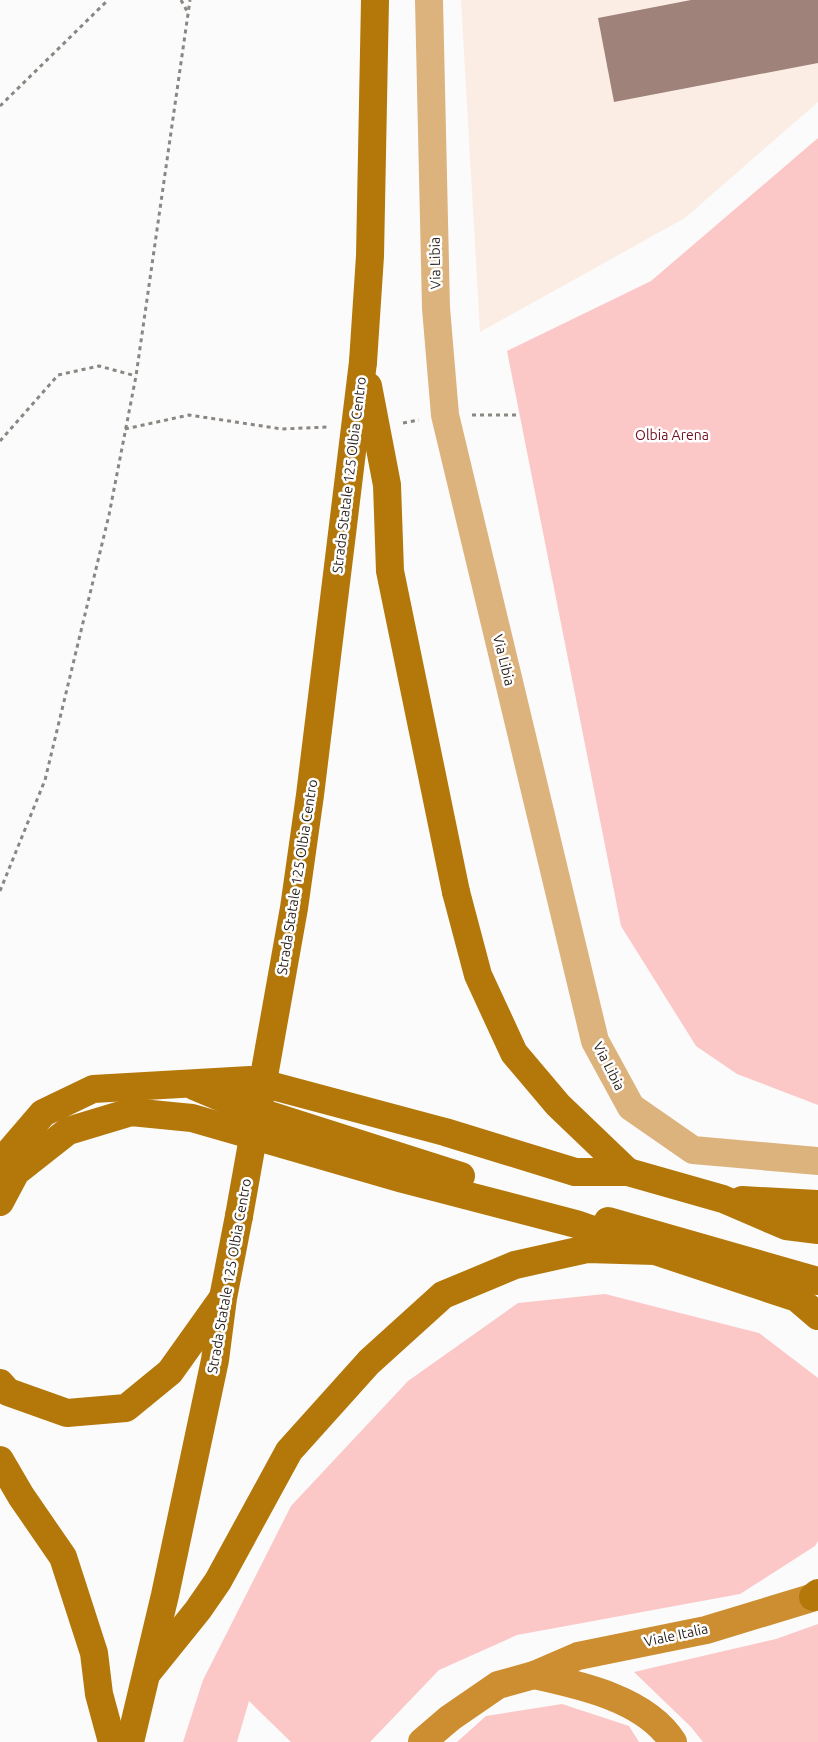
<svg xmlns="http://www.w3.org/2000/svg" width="818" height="1742" viewBox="0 0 818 1742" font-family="Ubuntu,sans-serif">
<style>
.built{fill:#fbede4}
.green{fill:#fbc7c7}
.building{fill:#9f827a}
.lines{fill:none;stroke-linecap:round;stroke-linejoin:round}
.path{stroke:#8a8682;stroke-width:3;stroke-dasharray:4 4;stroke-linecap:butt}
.minor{stroke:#ddb37d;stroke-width:28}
.secondary{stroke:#cc8e30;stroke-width:28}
.primary{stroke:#b4780a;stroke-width:28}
.primary-bridge{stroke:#b4780a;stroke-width:28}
.labels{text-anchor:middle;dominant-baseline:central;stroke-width:5;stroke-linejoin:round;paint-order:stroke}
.street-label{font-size:14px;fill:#281f18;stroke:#fff}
.park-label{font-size:14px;fill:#701020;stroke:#fff}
</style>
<rect width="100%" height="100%" fill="#fbfbfb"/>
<path class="built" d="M461 0H818V102L685 218 480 332Z"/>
<g class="green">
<path d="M818 138V1105L737 1074 696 1046 621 926 507 351 651 281Z"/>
<path d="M605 1294 759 1333 818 1378V1541L815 1546 740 1594 517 1635 439 1670 370 1742H291L249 1701 237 1742H183L203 1680 291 1506 408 1381 518 1303Z"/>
<path d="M818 1624V1742H703L691 1727 634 1672 776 1639Z"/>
<path d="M562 1704 629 1726 639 1742H457L486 1716Z"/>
</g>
<path class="building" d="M691 0H818V63L614 102 598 18Z"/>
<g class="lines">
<g class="path">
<path d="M181 0 188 13"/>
<path d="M0 106 108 0"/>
<path d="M472 415H520"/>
<path d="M403 423 419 420"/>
<path d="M125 429 189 415 282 429 327 427"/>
<path d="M0 441 58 375 99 366 136 376"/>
<path d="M0 891 45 780 109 515 136 376 190 0"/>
</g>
<path class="minor" d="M429 0 436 308 445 415 595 1041 631 1107 693 1150 818 1161"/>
<g class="secondary">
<path d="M534 1675C580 1685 646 1699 673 1742"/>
<path d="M422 1742 450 1718 498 1685 534 1675 578 1656 706 1630 818 1596"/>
</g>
<g class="primary">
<path d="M363 362 370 256 375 0"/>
<path d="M456 892 478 975 514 1053 558 1105 628 1172"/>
<path d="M194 1086 244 1107 461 1176"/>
<path d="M0 1163 43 1113 93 1089 250 1080 445 1132 575 1172H628L723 1199 786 1226 818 1230"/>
<path d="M742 1200 818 1204"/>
<path d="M0 1202 16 1172 68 1131 131 1112 192 1118 403 1179 576 1224 628 1242"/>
<path d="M608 1221 818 1281"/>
<path d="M0 1383 8 1392 67 1413 126 1408 170 1372 222 1299"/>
<path d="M0 1460 21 1496 63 1557 94 1653 99 1694 112 1742"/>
<path d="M813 1597 818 1593"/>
<path d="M148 1672 198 1610 218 1581 289 1451 369 1362 443 1295 515 1265 587 1249 655 1251 797 1298 818 1316"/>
<path d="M130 1742 165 1595 215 1360 223 1298 239 1216"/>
</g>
<g class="primary-bridge">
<path d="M368 386 387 485 390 571 456 892"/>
<path d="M239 1216 294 908 310 795 363 362"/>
</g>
</g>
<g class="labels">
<g class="street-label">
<text transform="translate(435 263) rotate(-91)">Via Libia</text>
<text transform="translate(349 475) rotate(-83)">Strada Statale 125 Olbia Centro</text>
<text transform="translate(504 660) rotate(76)">Via Libia</text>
<text transform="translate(297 877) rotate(-81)">Strada Statale 125 Olbia Centro</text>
<text transform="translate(609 1066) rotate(63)">Via Libia</text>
<text transform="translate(229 1276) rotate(-80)">Strada Statale 125 Olbia Centro</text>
<text transform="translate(676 1635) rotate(-12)">Viale Italia</text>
</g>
<g class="park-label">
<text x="672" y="435">Olbia Arena</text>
</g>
</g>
</svg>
